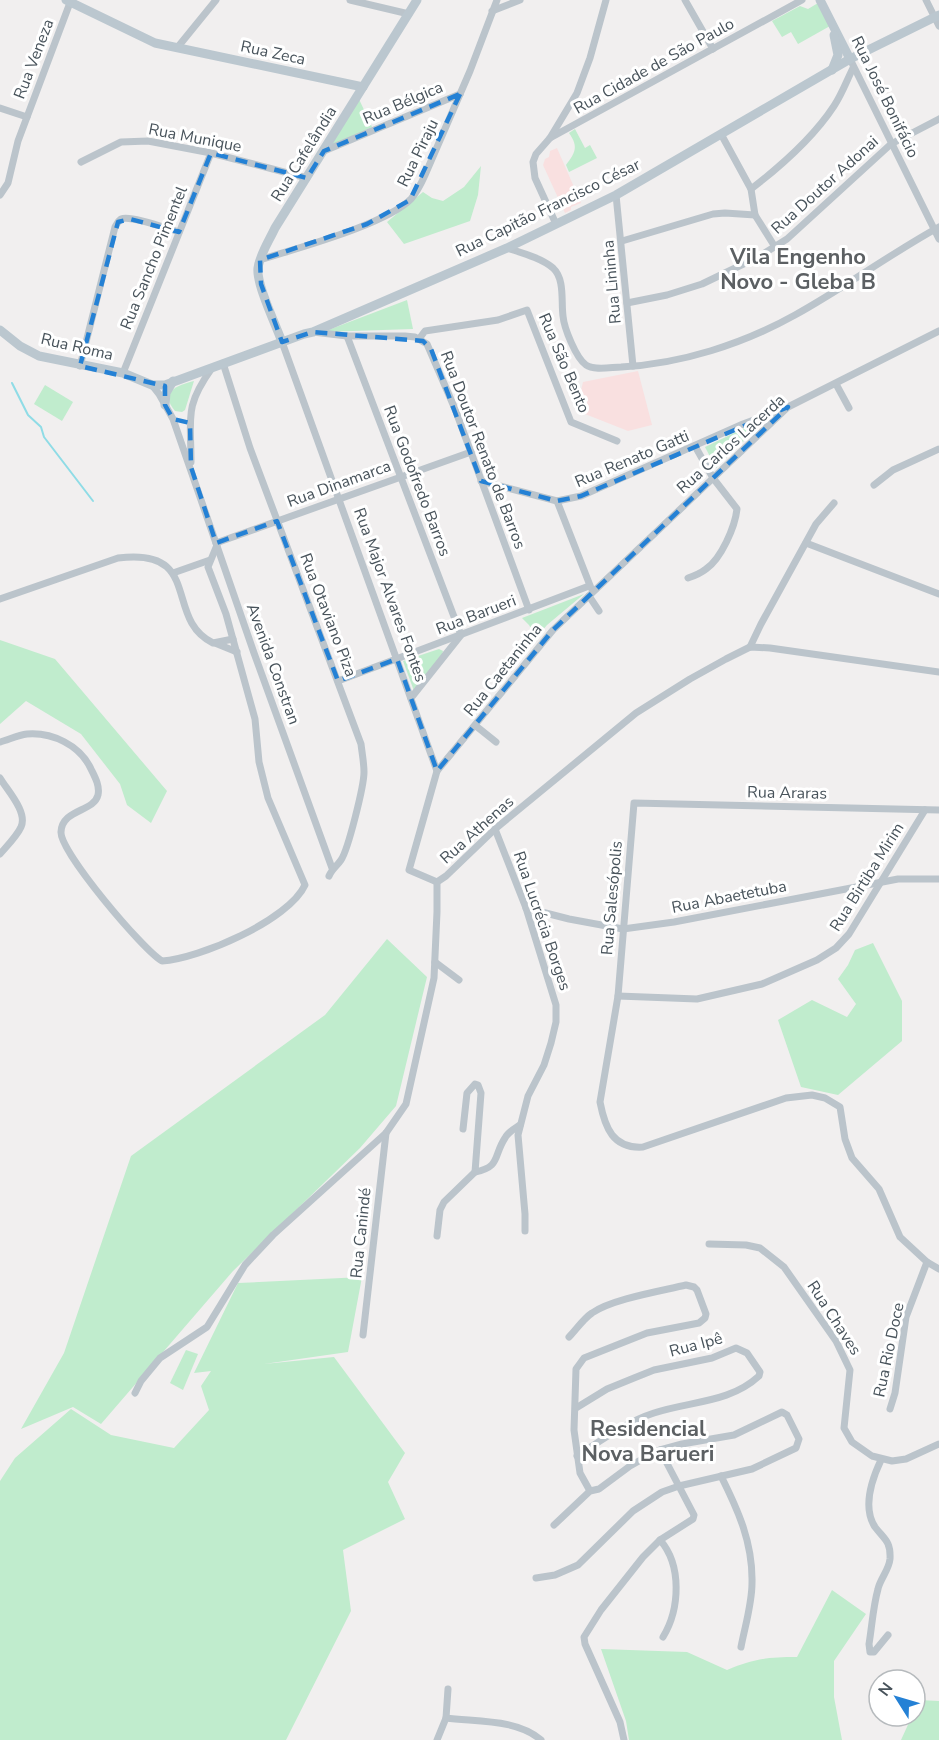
<svg xmlns="http://www.w3.org/2000/svg" width="939" height="1740" viewBox="0 0 939 1740" font-family="'Nunito Sans',sans-serif">
<style>
.medical{fill:#f9e0e0}
.green{fill:#c0eccd}
.lines{fill:none;stroke-linecap:round;stroke-linejoin:round}
.stream{stroke:#8fdce6;stroke-width:2}
.street{stroke:#bbc4cb;stroke-width:7}
.secondary{stroke:#bbc7cf;stroke-width:9}
.marked{fill:none;stroke:#2481d5;stroke-width:4.5;stroke-dasharray:12 8;stroke-linejoin:round}
.labels{text-anchor:middle;dominant-baseline:central;stroke-width:6;stroke-linejoin:round;paint-order:stroke}
.street-label{font-size:16px;fill:#48535b;stroke:#fff}
.district-label{font-size:22px;font-weight:bold;fill:#5c6063;stroke:#fff}
</style>
<rect width="100%" height="100%" fill="#f1efef"/>
<g class="medical">
<path d="M557 148 581 203 571 207V210L565 213 543 165 545 159 549 157 550 151Z"/>
<path d="M638 371 652 425 628 431 585 414 579 409 578 403 583 382Z"/>
</g>
<g class="green">
<path d="M818 3 830 26 798 44 791 32 782 37 772 21 800 6 808 9Z"/>
<path d="M358 97 372 127 327 148Z"/>
<path d="M575 129 585 148 590 145 597 158 569 172 566 165C575 153 579 147 569 133Z"/>
<path d="M481 166 478 195 470 221 404 244 387 222 423 192 432 198 443 201 464 187Z"/>
<path d="M407 300 413 329 323 332Z"/>
<path d="M194 381 185 410 182 412 175 411C159 392 177 385 194 381Z"/>
<path d="M45 385 73 402 62 421 34 404Z"/>
<path d="M757 422 760 424 759 426 716 468 705 447Z"/>
<path d="M584 594 547 625 536 638 529 625 522 618Z"/>
<path d="M0 640 55 659 167 791 151 823 127 805 120 784 81 734 26 701 0 724Z"/>
<path d="M439 649 443 651 442 655 414 691 403 661Z"/>
<path d="M387 939 427 977 396 1106 360 1148 233 1271 101 1424 73 1407 21 1429 64 1353 131 1156 325 1015Z"/>
<path d="M873 943 902 1001V1041L838 1095 801 1087 778 1020 812 1000 847 1017 856 1004 838 979 848 965 855 950Z"/>
<path d="M362 1277 348 1352 264 1364 334 1357 405 1453 388 1482 405 1519 343 1550 351 1611 286 1740H0V1481L15 1458 71 1409 111 1435 174 1448 209 1410 201 1386 211 1371 194 1373 238 1283Z"/>
<path d="M186 1350 198 1354 183 1390 170 1383Z"/>
<path d="M832 1590 866 1614 834 1661V1697L842 1740H629L626 1721 601 1649 687 1652 727 1670C754 1659 767 1657 797 1657Z"/>
<path d="M919 1700 939 1701V1740H901L912 1716H915V1709Z"/>
</g>
<g class="lines">
<path class="stream" d="M12 383 28 415 41 427 44 437 93 501"/>
<g class="street">
<path d="M350 0 409 14"/>
<path d="M685 0 713 49"/>
<path d="M926 0 939 26"/>
<path d="M492 11 520 0"/>
<path d="M177 48 216 0"/>
<path d="M850 59 939 239"/>
<path d="M0 108 27 117"/>
<path d="M721 134 751 189 755 215 775 247"/>
<path d="M550 138 802 0"/>
<path d="M324 151 460 94"/>
<path d="M81 162 121 142 148 141 211 153 307 178"/>
<path d="M751 189C781 166 813 138 834 106 842 94 847 80 853 68"/>
<path d="M0 195 8 183 18 141 71 0"/>
<path d="M616 195 633 366"/>
<path d="M556 224 535 178 533 162 536 154 550 138 577 93 590 58 606 0"/>
<path d="M622 241 713 214 725 213 755 215"/>
<path d="M507 248C522 253 541 258 553 268 565 279 561 301 563 316 564 328 576 358 586 365 594 371 612 367 621 367 681 364 743 344 795 315 844 288 890 254 939 227"/>
<path d="M260 260C297 248 385 225 411 199 417 192 421 184 425 175L470 71 497 0"/>
<path d="M627 303 667 295 702 284 760 256 787 239 891 144 939 119"/>
<path d="M313 332 347 336H405L415 337 427 344 455 409 529 610"/>
<path d="M347 336 461 635 411 698"/>
<path d="M419 339 425 331 498 320 527 310 571 422 617 441"/>
<path d="M282 342 437 771 409 870 437 882"/>
<path d="M223 363 250 448 361 744C362 753 364 763 364 772 364 786 348 850 341 860 337 866 332 869 329 876"/>
<path d="M80 366 115 227C117 224 118 221 121 219 131 215 168 229 179 232"/>
<path d="M123 373 211 153"/>
<path d="M836 384 849 408"/>
<path d="M152 385 159 394 173 419 254 653 332 868"/>
<path d="M191 462C191 417 184 407 212 368"/>
<path d="M481 481 557 501 581 496 743 424 783 409"/>
<path d="M874 485 893 470 939 449"/>
<path d="M557 501 591 588"/>
<path d="M216 543 471 452"/>
<path d="M806 543 939 594"/>
<path d="M173 573 210 560"/>
<path d="M688 578C694 576 701 573 706 569 721 559 735 527 737 509L713 478 695 446"/>
<path d="M589 596 599 611"/>
<path d="M0 599 118 558C204 547 163 619 213 643L233 639"/>
<path d="M215 643 237 652"/>
<path d="M750 647 761 624 816 524 834 503"/>
<path d="M338 681 589 586"/>
<path d="M476 726 496 742"/>
<path d="M0 742C8 740 18 735 27 734 52 732 80 745 91 769 95 777 100 786 98 795 94 812 62 809 61 832 60 852 143 950 162 961 199 959 289 920 305 885L268 798 259 762 255 719 226 614 208 567 217 545"/>
<path d="M437 771 553 630 788 407 939 331"/>
<path d="M0 778C7 790 28 812 21 827 17 836 7 846 0 854"/>
<path d="M939 810 634 803 618 996 600 1102C605 1128 613 1149 643 1147L786 1098 812 1095 825 1098 840 1107 845 1139 852 1158 879 1189 900 1237 927 1262 939 1269"/>
<path d="M495 829 526 908 556 1005V1022L551 1043 544 1065 528 1096 518 1135 525 1214V1231"/>
<path d="M526 908 569 919 623 929 674 922 898 879H939"/>
<path d="M435 962 459 980"/>
<path d="M618 996 697 999 762 984 817 960 836 948 849 934 925 810"/>
<path d="M463 1129 467 1093 475 1084 478 1085 481 1093 475 1172C501 1167 493 1156 505 1138 508 1132 514 1129 520 1125"/>
<path d="M437 1236 440 1210 444 1202 475 1172"/>
<path d="M709 1244 746 1245 760 1248 784 1267 836 1341 850 1370 844 1428 852 1442 872 1456 892 1461 906 1459 939 1444"/>
<path d="M363 1335 386 1133"/>
<path d="M569 1337C576 1330 583 1319 592 1313 612 1299 661 1291 686 1285L694 1287 697 1290 706 1314 705 1318 699 1323 647 1333 584 1358 576 1369 574 1430 580 1473 590 1491"/>
<path d="M135 1393 141 1381 160 1358 207 1327 245 1265 273 1235 386 1133 406 1104 434 978 437 912V882L446 876 495 829 636 713 690 679 726 659 750 647 770 648 939 672"/>
<path d="M576 1408 607 1389 634 1378 654 1370 712 1358 736 1348 747 1353 760 1372 759 1376C730 1403 690 1401 654 1413 626 1422 602 1440 577 1456"/>
<path d="M890 1409 895 1393 906 1317 927 1262"/>
<path d="M881 1460C872 1479 862 1507 875 1527 884 1539 891 1541 890 1559 889 1570 880 1579 878 1589 873 1607 872 1626 869 1644L870 1652H874L888 1635"/>
<path d="M721 1476C738 1510 753 1543 752 1583 752 1604 745 1626 741 1647"/>
<path d="M660 1540C682 1565 680 1609 663 1637"/>
<path d="M536 1578 555 1575 578 1565 633 1511 662 1492 679 1486 752 1469 796 1448 799 1439 787 1415 782 1412 734 1435 682 1444 660 1450 646 1457 630 1466 599 1489 590 1491 554 1525"/>
<path d="M446 1718C477 1722 517 1719 541 1740"/>
<path d="M437 1740 446 1718 448 1689"/>
<path d="M624 1740 620 1722 585 1644 584 1637 601 1610 643 1557 660 1540 693 1519 694 1515 660 1450"/>
</g>
<g class="secondary">
<path d="M66 0 155 43 363 87"/>
<path d="M820 0 850 59"/>
<path d="M832 70 838 55 834 35"/>
<path d="M0 330 20 346 39 356 123 373 152 385H165L304 334 313 332 507 248 616 195 850 59 939 15"/>
<path d="M282 342C276 325 256 284 258 268 260 254 269 241 275 228L417 0"/>
<path d="M165 405 166 393 173 381"/>
</g>
</g>
<path class="marked" d="M460 94 410 200 367 224 260 260 261 284 282 342 313 332 423 341 431 349 481 481 557 501 581 496 788 407 553 630 437 771 397 659 338 681 277 521 216 543 191 467 190 423 173 419 165 405V386L80 366 118 222 130 219 179 232 211 153 307 178 324 151Z"/>
<g class="labels">
<g class="street-label">
<text transform="translate(273 53) rotate(12)">Rua Zeca</text>
<text transform="translate(34 59) rotate(-69)">Rua Veneza</text>
<text transform="translate(654 66) rotate(-29)">Rua Cidade de São Paulo</text>
<text transform="translate(885 97) rotate(64)">Rua José Bonifácio</text>
<text transform="translate(403 103) rotate(-23)">Rua Bélgica</text>
<text transform="translate(195 138) rotate(11)">Rua Munique</text>
<text transform="translate(418 153) rotate(-64)">Rua Piraju</text>
<text transform="translate(304 154) rotate(-58)">Rua Cafelândia</text>
<text transform="translate(825 185) rotate(-42)">Rua Doutor Adonai</text>
<text transform="translate(548 208) rotate(-26)">Rua Capitão Francisco César</text>
<text transform="translate(154 258) rotate(-68)">Rua Sancho Pimentel</text>
<text transform="translate(612 282) rotate(-95)">Rua Lininha</text>
<text transform="translate(77 347) rotate(13)">Rua Roma</text>
<text transform="translate(564 363) rotate(67)">Rua São Bento</text>
<text transform="translate(731 444) rotate(-42)">Rua Carlos Lacerda</text>
<text transform="translate(483 450) rotate(69)">Rua Doutor Renato de Barros</text>
<text transform="translate(632 459) rotate(-23)">Rua Renato Gatti</text>
<text transform="translate(417 481) rotate(69)">Rua Godofredo Barros</text>
<text transform="translate(339 484) rotate(-20)">Rua Dinamarca</text>
<text transform="translate(390 595) rotate(70)">Rua Major Alvares Fontes</text>
<text transform="translate(328 615) rotate(69)">Rua Otaviano Piza</text>
<text transform="translate(476 615) rotate(-21)">Rua Barueri</text>
<text transform="translate(273 664) rotate(70)">Avenida Constran</text>
<text transform="translate(503 670) rotate(-51)">Rua Caetaninha</text>
<text transform="translate(787 793) rotate(1)">Rua Araras</text>
<text transform="translate(477 830) rotate(-42)">Rua Athenas</text>
<text transform="translate(867 877) rotate(-58)">Rua Birtiba Mirim</text>
<text transform="translate(729 897) rotate(-11)">Rua Abaetetuba</text>
<text transform="translate(612 898) rotate(-85)">Rua Salesópolis</text>
<text transform="translate(542 921) rotate(71)">Rua Lucrécia Borges</text>
<text transform="translate(361 1233) rotate(-84)">Rua Canindé</text>
<text transform="translate(834 1318) rotate(57)">Rua Chaves</text>
<text transform="translate(696 1345) rotate(-15)">Rua Ipê</text>
<text transform="translate(889 1350) rotate(-78)">Rua Rio Doce</text>
</g>
<g class="district-label">
<text x="798" y="257">Vila Engenho<tspan x="798" dy="25">Novo - Gleba B</tspan></text>
<text x="648" y="1429">Residencial<tspan x="648" dy="25">Nova Barueri</tspan></text>
</g>
</g>
<g transform="translate(897 1698) rotate(307)"><circle r="28" fill="#ffffff" stroke="#b6babd" stroke-width="1.5"/>
<path d="M0-4.5L10 22L0 15L-10 22Z" fill="#2481d5"/>
<text y="-9" font-size="16" font-weight="bold" text-anchor="middle" fill="#48535b">N</text>
</g>
</svg>
